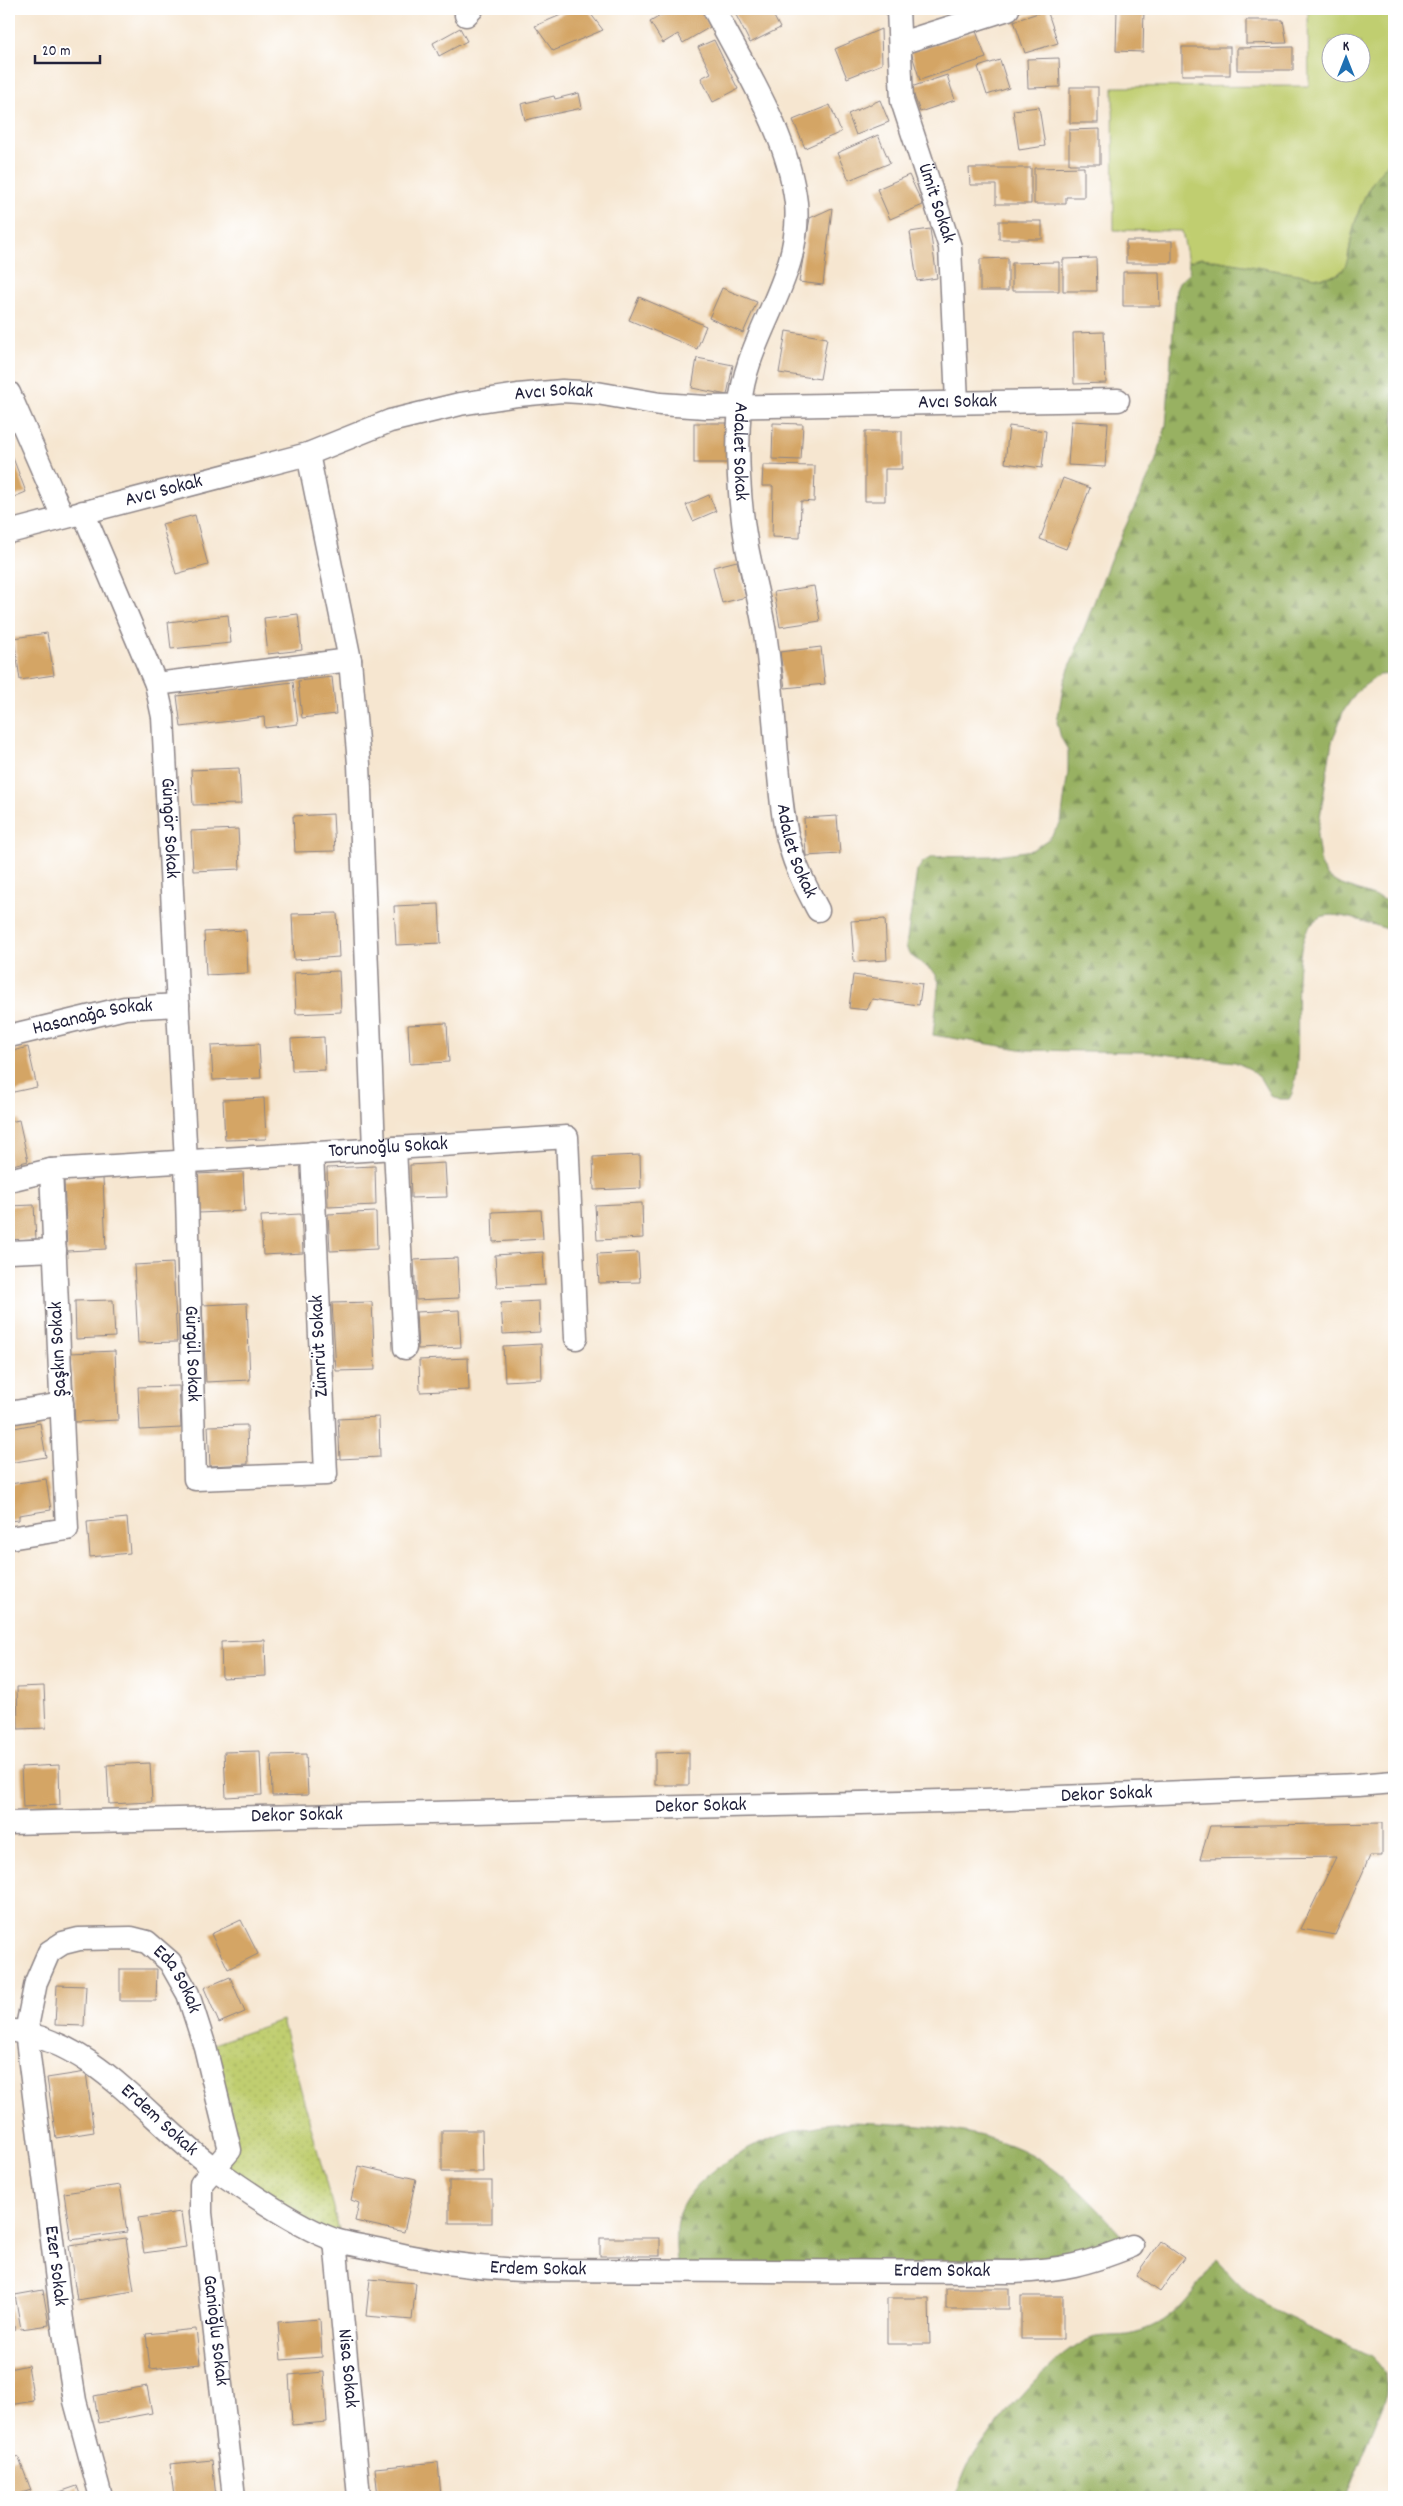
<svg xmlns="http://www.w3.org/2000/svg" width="1403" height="2506" viewBox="0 0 1403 2506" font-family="Dekko,sans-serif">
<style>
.grass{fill:#c0ce70;stroke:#717856;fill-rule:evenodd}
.forest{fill:url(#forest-firs);stroke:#5d6a4e}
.park{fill:url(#park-dots);stroke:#717856}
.building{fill:#d4a565}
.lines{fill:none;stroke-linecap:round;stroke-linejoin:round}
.minor-casing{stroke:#8c8486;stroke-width:25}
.minor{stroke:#fff;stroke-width:22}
.labels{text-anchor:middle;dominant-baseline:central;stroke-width:4;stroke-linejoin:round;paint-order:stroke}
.street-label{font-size:20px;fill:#22223b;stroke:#fff}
</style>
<defs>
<pattern id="forest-firs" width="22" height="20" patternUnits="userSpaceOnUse" patternTransform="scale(1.25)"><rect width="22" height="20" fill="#98b162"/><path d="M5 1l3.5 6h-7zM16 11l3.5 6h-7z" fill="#7c9052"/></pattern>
<pattern id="park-dots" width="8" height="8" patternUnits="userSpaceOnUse" patternTransform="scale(1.25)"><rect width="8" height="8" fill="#c0ce70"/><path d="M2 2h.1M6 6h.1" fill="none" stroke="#a5b162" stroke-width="1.8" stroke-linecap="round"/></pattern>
</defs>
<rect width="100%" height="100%" fill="#fff"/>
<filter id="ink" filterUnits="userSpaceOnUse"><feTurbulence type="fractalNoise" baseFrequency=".02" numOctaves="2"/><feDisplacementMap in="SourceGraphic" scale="10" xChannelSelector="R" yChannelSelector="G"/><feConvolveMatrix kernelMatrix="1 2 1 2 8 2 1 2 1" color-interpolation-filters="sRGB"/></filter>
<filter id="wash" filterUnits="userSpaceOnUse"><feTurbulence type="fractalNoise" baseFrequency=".0096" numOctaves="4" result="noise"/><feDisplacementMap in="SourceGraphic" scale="20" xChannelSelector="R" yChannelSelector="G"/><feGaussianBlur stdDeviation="1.12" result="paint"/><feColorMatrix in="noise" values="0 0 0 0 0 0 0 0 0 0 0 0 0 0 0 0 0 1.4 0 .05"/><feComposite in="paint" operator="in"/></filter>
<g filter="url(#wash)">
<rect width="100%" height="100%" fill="#f6e6d0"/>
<path class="grass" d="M1308 9H1394V157C1361 189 1354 219 1347 263 1341 275 1335 276 1322 278L1202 258 1188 262 1182 231 1114 230 1113 87 1309 86ZM1330 42H1360V72H1330Z"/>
<g class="forest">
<path d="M1394 157V674L1379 675 1357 691 1343 712 1332 742 1317 836 1321 867 1329 878 1339 884 1394 903V931C1375 926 1343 912 1324 916 1278 925 1311 1068 1289 1099H1279L1270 1095 1260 1078 1250 1069 1235 1062 1144 1052 1026 1050 933 1035 939 982 935 973 909 954 906 946 917 871 923 862 932 857 991 856 1032 850 1050 838 1061 822 1068 772V750L1061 738 1057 722 1064 682 1110 560 1155 463 1166 426 1176 290 1180 281 1190 272 1188 262 1201 258 1322 278 1339 274C1351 263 1349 245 1353 230 1362 199 1370 180 1394 157Z"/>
<path d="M851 2122C907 2124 980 2127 1030 2154 1071 2176 1101 2213 1132 2246L1089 2263 677 2271C677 2255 674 2236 677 2221 687 2172 768 2134 813 2127 825 2124 838 2124 851 2122Z"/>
<path d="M1216 2259 1248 2293 1271 2309 1371 2356C1384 2369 1388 2375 1387 2394L1346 2497H956C959 2487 963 2475 968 2465 991 2429 1047 2359 1085 2341 1099 2334 1112 2337 1127 2335 1172 2328 1192 2294 1216 2259Z"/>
</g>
<path class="park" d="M282 2020 342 2241 214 2169 230 2150 205 2047Z"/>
<g id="blocks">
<g class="building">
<path d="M575 9H587L603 30 553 51 535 26Z"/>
<path d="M662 9H701L710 27 683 43 678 34 663 43 650 22 665 13Z"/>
<path d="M733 9H770L780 28 750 43Z"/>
<path d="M1117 9H1144L1143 52 1116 51Z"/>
<path d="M1047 10 1058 43 1025 53 1014 21Z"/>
<path d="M1246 20H1283L1287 43 1246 44Z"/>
<path d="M460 28 467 41 439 56 433 43Z"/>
<path d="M881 29 882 64 847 78 835 49Z"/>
<path d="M976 31 986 58 920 80 911 52Z"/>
<path d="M714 40 738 89 713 102 701 78 711 73 698 47Z"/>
<rect x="1182" y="47" width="48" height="28"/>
<path d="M1293 47V70H1237V48Z"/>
<path d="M1059 58 1060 87 1028 88 1027 59Z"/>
<path d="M1000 60 1009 88 987 95 978 67Z"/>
<path d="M947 75 955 100 920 112 911 87Z"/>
<rect x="1070" y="87" width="28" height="36"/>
<path d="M579 93 582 108 525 120 521 104 554 96 555 99Z"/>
<path d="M880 100 889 122 856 135 848 114Z"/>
<path d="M830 105 841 132 805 148 793 120Z"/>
<path d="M1039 107 1045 146 1019 150 1013 110Z"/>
<path d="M1100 129V164H1069V130Z"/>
<path d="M878 135 890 163 849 180 837 153Z"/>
<path d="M1084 167V197H1066V204H1034V168Z"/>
<path d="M969 168H1031V204H996V185H970Z"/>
<path d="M909 175 923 205 890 219 877 189Z"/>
<path d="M832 208 823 285 799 282 810 218Z"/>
<rect x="999" y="221" width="43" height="18"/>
<path d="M930 229 937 278 917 281 910 232Z"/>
<rect x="1126" y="241" width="46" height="22"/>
<path d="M1008 258V291H980V259Z"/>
<path d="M1096 258 1097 291H1063V259Z"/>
<path d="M1059 262V291H1012V263Z"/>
<path d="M1123 272H1159L1160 306H1123Z"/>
<path d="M722 288 757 302 743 333 709 318Z"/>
<path d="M639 297 706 326 697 349 629 320Z"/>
<path d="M786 331 827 338 820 379 779 373Z"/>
<path d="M1104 332 1106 383 1074 384 1073 333Z"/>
<path d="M697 358 733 365 727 395 692 388Z"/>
<path d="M1071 421 1108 423 1105 467 1068 465Z"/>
<rect x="694" y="423" width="33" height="40"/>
<path d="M773 423 803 424 801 460 772 459Z"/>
<path d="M1009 426 1046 431 1042 468 1005 463Z"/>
<path d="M865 431H902V469H885V501H865Z"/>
<path d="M13 458 26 492 9 499V460Z"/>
<path d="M763 465 815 466 814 502 801 501 800 538 772 537 773 486H762Z"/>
<path d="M1063 478 1090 488 1066 549 1040 539Z"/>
<path d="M709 495 716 511 693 521 686 505Z"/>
<path d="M195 515 208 565 176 574 162 524Z"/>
<path d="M737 561 746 597 722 603 713 567Z"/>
<path d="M814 586 820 621 780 627 774 592Z"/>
<path d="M298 614 302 650 268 654 264 618Z"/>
<path d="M228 615 231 643 171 649 168 622Z"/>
<path d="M47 633 54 675 20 680 14 638Z"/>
<path d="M821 647 825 684 785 688 780 652Z"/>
<path d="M332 677 336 714 302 718 298 681Z"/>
<path d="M293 682 298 724 265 728 264 717 181 727 177 696Z"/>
<path d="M239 768 241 804 193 805 191 770Z"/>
<path d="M333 814 335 851 295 852 293 816Z"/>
<path d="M837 816 840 854 806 856 804 818Z"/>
<path d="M238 829 240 869 193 871 191 831Z"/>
<path d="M439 904 441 943 396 945 394 906Z"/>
<path d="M337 913 339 957 294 960 292 914Z"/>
<path d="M885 919 887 960 854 962 851 921Z"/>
<path d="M246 930 248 973 206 975 204 932Z"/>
<path d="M339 971 341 1012 296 1014 294 973Z"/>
<path d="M853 975 922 984 919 1005 872 999 867 1010 849 1008Z"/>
<path d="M447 1023 449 1062 410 1064 408 1025Z"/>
<path d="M324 1037 325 1070 292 1071 291 1039Z"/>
<path d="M259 1044 261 1078 213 1080 211 1046Z"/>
<path d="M28 1047 37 1087 9 1093V1052Z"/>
<path d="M264 1098 266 1139 225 1140 223 1100Z"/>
<path d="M19 1120 28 1161 9 1166V1122Z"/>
<path d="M640 1155 641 1188 594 1190 593 1157Z"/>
<path d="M445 1163 447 1197 411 1198 410 1165Z"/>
<path d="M375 1166 376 1205 328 1207 327 1168Z"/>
<path d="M243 1172 245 1211 198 1213 197 1174Z"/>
<path d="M103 1178 106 1249 67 1251 64 1180Z"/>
<path d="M642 1203 643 1238 597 1240 595 1205Z"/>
<path d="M34 1205 36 1239 9 1240V1206Z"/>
<path d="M541 1210 543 1239 493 1242 492 1212Z"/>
<path d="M376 1212 377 1249 330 1251 328 1214Z"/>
<path d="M301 1214 303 1253 263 1255 261 1216Z"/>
<path d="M543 1252 545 1285 497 1287 495 1255Z"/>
<path d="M638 1252 640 1282 599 1283 597 1254Z"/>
<path d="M457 1258 459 1298 416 1300 414 1260Z"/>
<path d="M173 1263 177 1342 138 1343 134 1265Z"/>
<path d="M113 1300 115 1337 76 1339 75 1301Z"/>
<path d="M539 1301 540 1332 503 1334 501 1303Z"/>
<path d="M372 1302 375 1370 336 1371 332 1303Z"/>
<path d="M247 1303 250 1380 206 1382 202 1305Z"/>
<path d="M459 1310 461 1347 418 1349 416 1312Z"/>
<path d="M541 1344 542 1379 505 1381 503 1346Z"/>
<path d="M115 1351 118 1420 75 1422 71 1353Z"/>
<path d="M468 1358 469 1390 420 1392 419 1360Z"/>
<path d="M179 1386 181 1428 140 1430 138 1387Z"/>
<path d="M379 1417 380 1457 340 1459 338 1419Z"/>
<path d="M40 1423 46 1457 9 1463V1429Z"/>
<path d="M247 1425 248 1464 210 1466 208 1426Z"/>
<path d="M46 1479 51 1510 19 1515V1520L9 1521V1484Z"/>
<path d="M127 1518 130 1553 90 1557 87 1522Z"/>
<path d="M265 1640 266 1676 222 1678 221 1642Z"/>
<path d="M44 1686 46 1728 18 1729 17 1687Z"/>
<path d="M260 1751 262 1795 226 1797 224 1752Z"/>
<path d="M689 1752V1785H655V1753Z"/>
<path d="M306 1754 308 1795 272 1796 271 1755Z"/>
<path d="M150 1763 152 1802 109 1804 107 1765Z"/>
<path d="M59 1765 60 1805 23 1807 21 1767Z"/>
<path d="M1382 1823V1856H1370L1335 1935 1301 1929 1336 1857 1200 1859 1210 1826Z"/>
<path d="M241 1920 258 1954 228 1969 211 1934Z"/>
<path d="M120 1969H157L156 2001H120Z"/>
<path d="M230 1977 245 2012 219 2023 204 1988Z"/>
<path d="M57 1985 86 1986 84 2026 55 2025Z"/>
<path d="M86 2072 94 2132 56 2138 47 2078Z"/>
<path d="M442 2130H482L483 2172H442Z"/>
<path d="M359 2166 416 2179 404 2232 355 2221 359 2203 351 2200Z"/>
<rect x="449" y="2181" width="43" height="42"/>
<path d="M120 2185 127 2232 71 2240 64 2193Z"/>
<path d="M181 2212 186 2247 144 2253 138 2218Z"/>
<path d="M126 2238 134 2291 77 2300 69 2246Z"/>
<rect x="600" y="2238" width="60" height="18"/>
<path d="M1160 2241 1184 2258 1160 2292 1136 2275Z"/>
<path d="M370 2279 416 2283 412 2320 366 2316Z"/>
<rect x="946" y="2288" width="63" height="21"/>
<path d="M43 2290 49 2325 21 2329 15 2295Z"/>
<rect x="1021" y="2296" width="42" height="43"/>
<path d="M887 2298H929L930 2344H887Z"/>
<path d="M9 2299 15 2329 9 2330Z"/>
<path d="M320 2319 322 2357 281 2360 278 2322Z"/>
<path d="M196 2329 200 2364 150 2369 146 2334Z"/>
<path d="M28 2365 34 2401 9 2405V2369Z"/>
<path d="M324 2372 327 2422 292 2425 289 2375Z"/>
<path d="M147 2386 152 2413 99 2423 94 2396Z"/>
<path d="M18 2456 31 2490 9 2497V2460Z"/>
<path d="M212 2460 216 2497H174L170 2464Z"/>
<path d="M438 2462 441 2497H378L375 2468Z"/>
<path d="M77 2486 81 2497H45Z"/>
</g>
</g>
</g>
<g filter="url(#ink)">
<use href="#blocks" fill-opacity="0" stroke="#8c8486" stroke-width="1"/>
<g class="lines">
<g class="minor-casing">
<g id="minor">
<path id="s1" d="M714 9C745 69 788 134 796 203 803 278 745 336 740 406 736 450 739 504 747 547 753 578 762 609 766 640 772 682 774 724 778 766 781 793 782 820 790 846 796 869 807 889 818 910"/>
<path id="s2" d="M898 9 902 101 950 247 957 402"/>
<path d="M466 15 472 9"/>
<path d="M901 43 1008 9"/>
<path d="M9 393 63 517"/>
<path d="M308 454 350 660 359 764 374 1149"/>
<path id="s3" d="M83 512 156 684 163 717 186 1162 195 1479 326 1474 312 1153"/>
<path id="s4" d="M9 532 308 454 390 421 460 404 518 395 562 391 597 393 660 404 706 407 1118 400"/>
<path d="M156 684 350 660"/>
<path id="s5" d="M9 1036 125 1008 178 1005"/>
<path d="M395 1148 405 1348"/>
<path id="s6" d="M9 1180 51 1170 567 1137 576 1338"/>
<path d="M9 1252 55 1250"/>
<path d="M9 1413 62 1404"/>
<path d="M9 1538 67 1529 51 1170"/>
<path id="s7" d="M9 1823 984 1800 1358 1785 1394 1782"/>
<path id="s8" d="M9 2030C99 2043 146 2119 215 2169 246 2191 300 2228 335 2240 348 2244 362 2246 376 2249 424 2261 471 2268 521 2270L1014 2272C1063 2270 1087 2264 1132 2246"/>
<path id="s9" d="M335 2240 359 2497"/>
<path id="s10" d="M101 2497 75 2401 62 2320 26 2032 36 1982 49 1952 63 1943 79 1939 131 1938 147 1942 170 1962 188 1994 205 2047 230 2150 201 2184V2213L234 2497"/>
</g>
</g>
<use href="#minor" class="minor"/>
</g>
</g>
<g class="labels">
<g class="street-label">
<text stroke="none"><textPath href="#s2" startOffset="200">Ümit Sokak</textPath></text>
<text stroke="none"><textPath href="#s4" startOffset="564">Avcı Sokak</textPath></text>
<text stroke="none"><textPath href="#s4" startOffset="969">Avcı Sokak</textPath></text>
<text stroke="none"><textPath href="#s1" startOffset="470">Adalet Sokak</textPath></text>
<text stroke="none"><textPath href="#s4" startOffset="160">Avcı Sokak</textPath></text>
<text stroke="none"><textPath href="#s3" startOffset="332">Güngör Sokak</textPath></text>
<text stroke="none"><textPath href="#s1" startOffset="875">Adalet Sokak</textPath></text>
<text stroke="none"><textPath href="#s5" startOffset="86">Hasanağa Sokak</textPath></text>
<text stroke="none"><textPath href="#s6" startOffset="381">Torunoğlu Sokak</textPath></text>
<text transform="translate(320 1346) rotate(-93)">Zümrüt Sokak</text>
<text transform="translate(59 1349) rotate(-93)">Şaşkın Sokak</text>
<text stroke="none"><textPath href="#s3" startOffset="858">Gürgül Sokak</textPath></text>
<text stroke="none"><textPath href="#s7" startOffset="1098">Dekor Sokak</textPath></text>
<text stroke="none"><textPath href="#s7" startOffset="692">Dekor Sokak</textPath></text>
<text stroke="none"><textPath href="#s7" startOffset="288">Dekor Sokak</textPath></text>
<text stroke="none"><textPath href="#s10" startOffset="706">Eda Sokak</textPath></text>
<text stroke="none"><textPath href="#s8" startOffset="178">Erdem Sokak</textPath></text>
<text transform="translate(55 2266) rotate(83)">Ezer Sokak</text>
<text stroke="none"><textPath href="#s8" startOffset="598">Erdem Sokak</textPath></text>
<text stroke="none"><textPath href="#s8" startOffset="1002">Erdem Sokak</textPath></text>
<text stroke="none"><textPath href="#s10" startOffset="1078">Ganioğlu Sokak</textPath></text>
<text stroke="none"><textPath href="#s9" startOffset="129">Nisa Sokak</textPath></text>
</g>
</g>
<rect width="1403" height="2506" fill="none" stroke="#fff" stroke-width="30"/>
<g transform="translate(1346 58)"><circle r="24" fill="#ffffff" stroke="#a7a7b1"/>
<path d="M0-4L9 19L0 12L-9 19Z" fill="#1f6fb2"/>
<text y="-8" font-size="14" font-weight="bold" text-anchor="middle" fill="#22223b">K</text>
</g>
<path d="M35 55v8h65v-8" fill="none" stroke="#22223b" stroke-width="2.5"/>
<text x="42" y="55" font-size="15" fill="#22223b" stroke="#ffffff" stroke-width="4" paint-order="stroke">20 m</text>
</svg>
